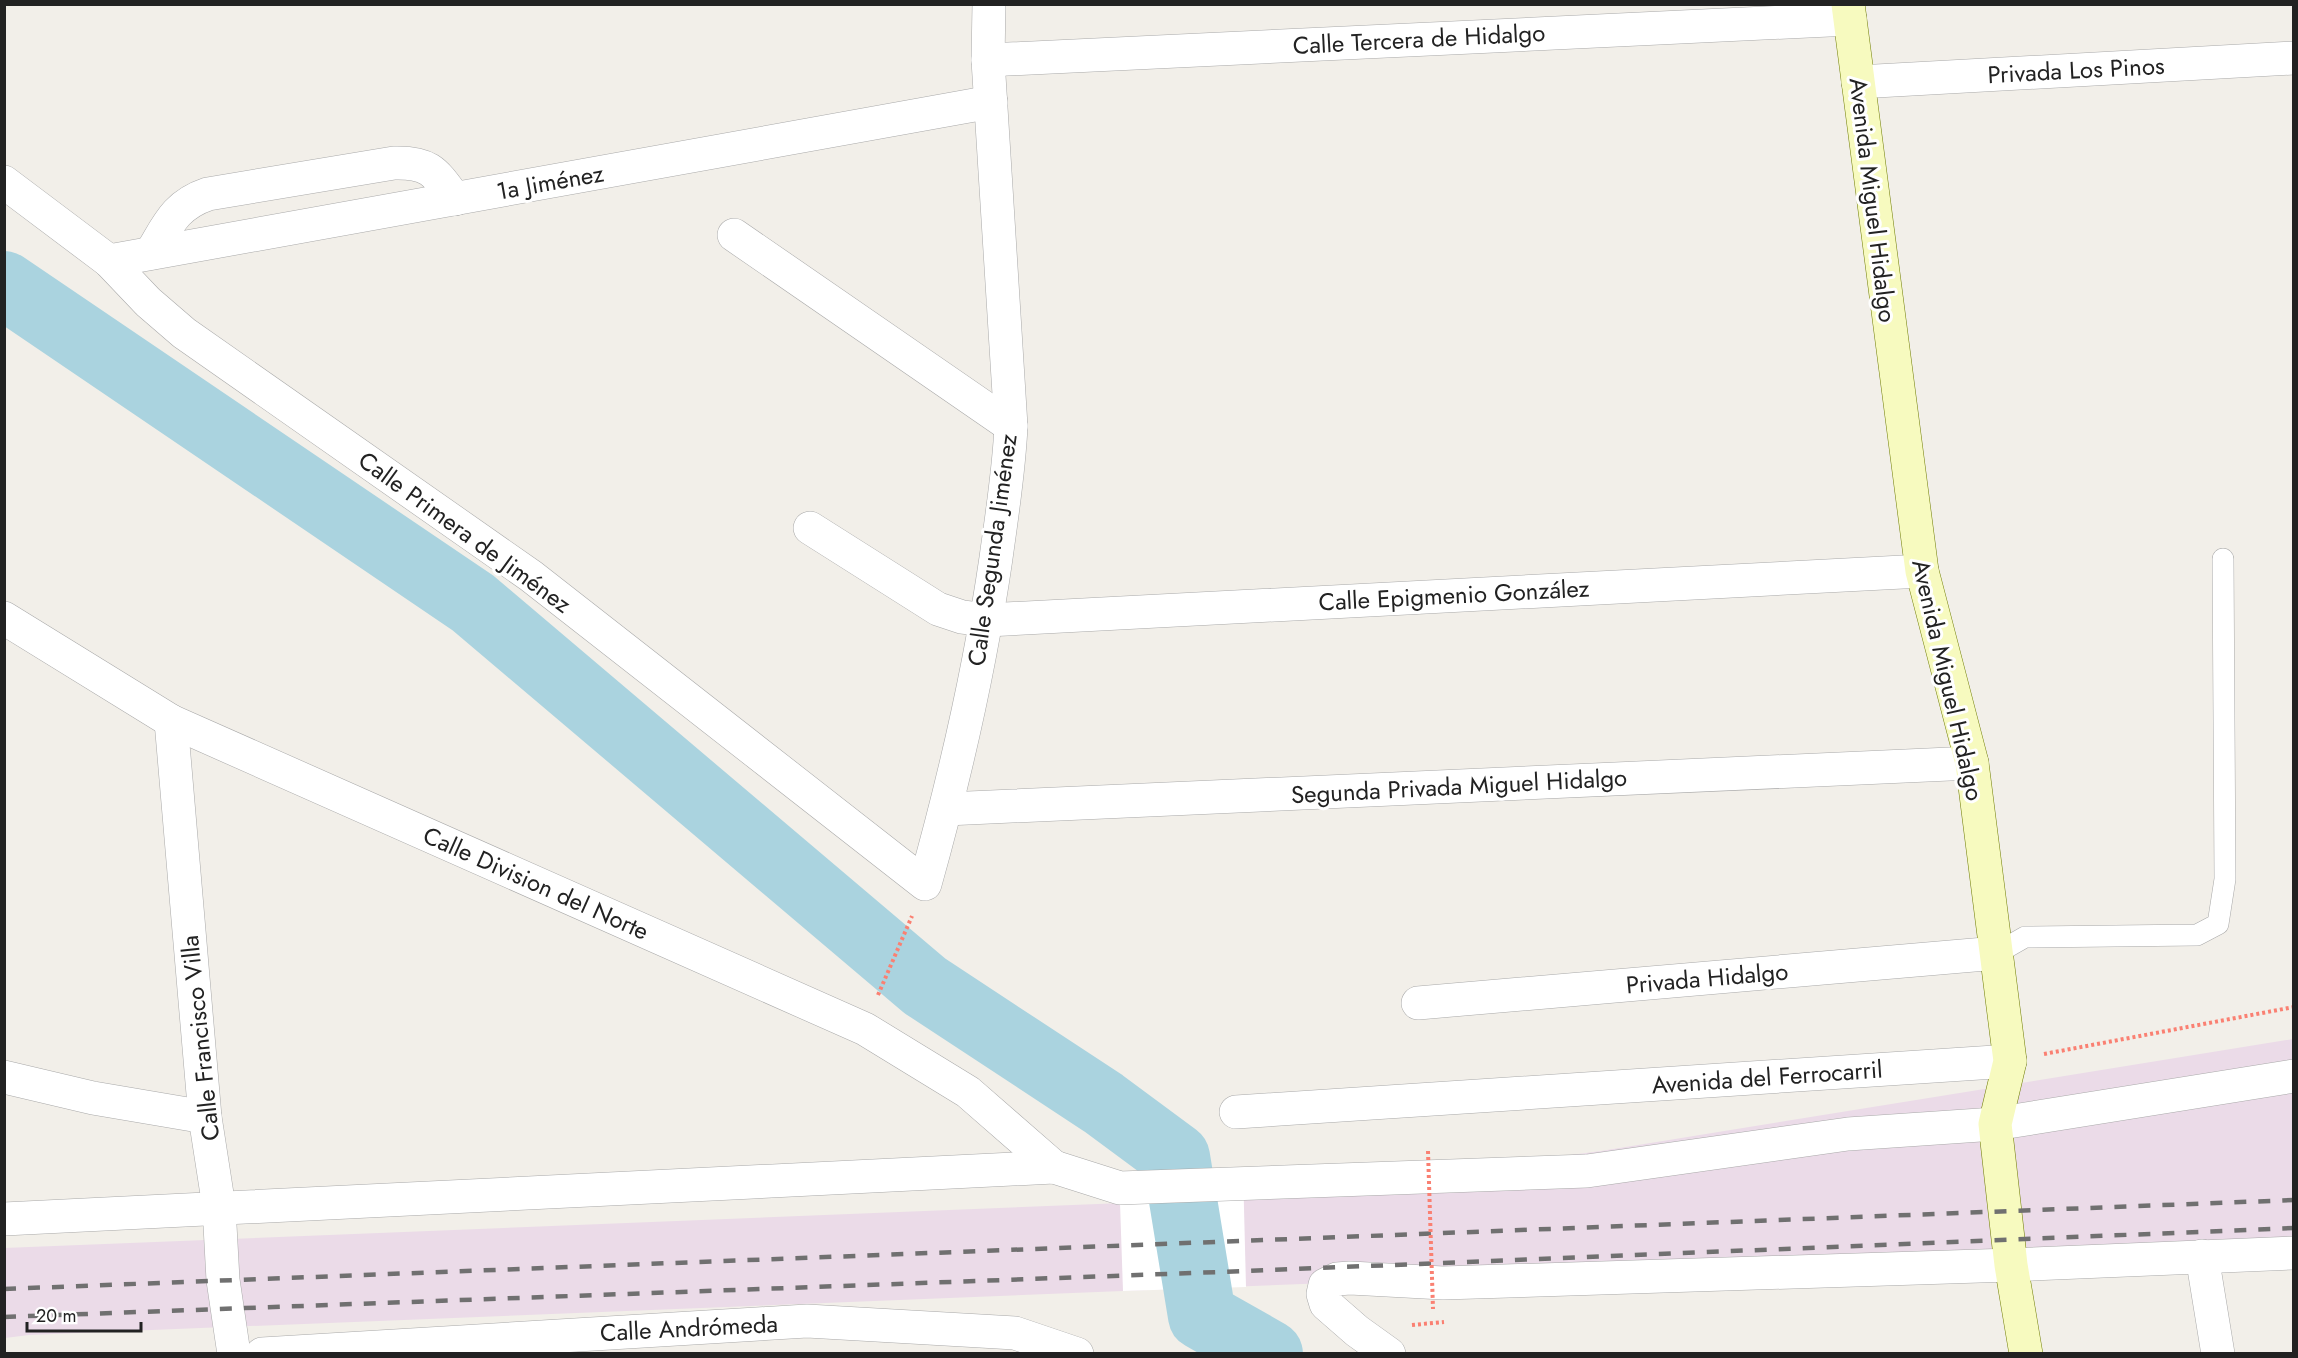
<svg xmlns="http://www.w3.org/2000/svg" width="2298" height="1358" viewBox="0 0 2298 1358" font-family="Jost,sans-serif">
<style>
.industrial{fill:#ebdbe8}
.pier{fill:#fff}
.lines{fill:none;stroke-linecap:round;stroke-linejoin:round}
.river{stroke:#aad3df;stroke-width:68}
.lane-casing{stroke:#a9a9a9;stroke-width:22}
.street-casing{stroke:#a9a9a9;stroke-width:34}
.secondary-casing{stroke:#707d05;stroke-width:34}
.path{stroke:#fa8072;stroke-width:4;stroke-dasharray:3 3;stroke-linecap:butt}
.lane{stroke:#fff;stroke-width:21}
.street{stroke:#fff;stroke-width:33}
.secondary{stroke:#f7fabf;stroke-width:33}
.rail{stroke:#707070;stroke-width:4.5;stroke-dasharray:12 12;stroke-linecap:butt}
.path-bridge{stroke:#fa8072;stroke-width:4;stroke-dasharray:3 3;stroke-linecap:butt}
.labels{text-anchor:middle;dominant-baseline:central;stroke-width:6;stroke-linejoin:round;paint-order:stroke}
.street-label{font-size:24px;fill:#222;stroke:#fff}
</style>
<rect width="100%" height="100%" fill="#f2efe9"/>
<path class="industrial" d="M2293 1039V1246L1123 1291 29 1335 5 1338 4 1248 1249 1198 1601 1151Z"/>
<path class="pier" d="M1243 1169 1246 1287 1123 1291 1119 1173Z"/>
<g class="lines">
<path class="river" d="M4 285 473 603 925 986 1103 1103 1176 1157 1202 1316 1269 1354"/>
<g class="lane-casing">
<path id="lane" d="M1997 953 2025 937 2197 935 2218 924 2225 879 2223 559"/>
</g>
<g class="street-casing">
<g id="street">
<path d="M988 60 1850 19"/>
<path d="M1858 82 2294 58"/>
<path d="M4 182 109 261 148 302 184 333 531 576 925 884C955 777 980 668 996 558 1002 514 1009 471 1011 426L988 60 989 4"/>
<path d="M734 235 1011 426"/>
<path d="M151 253C168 225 175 205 208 194L394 163C430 162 435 172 455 199"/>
<path d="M109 261 991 102"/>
<path d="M810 528 938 609 962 617 987 620 1922 571"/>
<path d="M4 618 171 721 865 1029 968 1092 1054 1167"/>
<path d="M171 721 205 1117 219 1207 223 1280 234 1354"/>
<path d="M946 809 1972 763"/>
<path d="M1418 1003 1997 953"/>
<path d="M4 1077 93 1098 205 1117"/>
<path d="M1236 1112 2010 1061"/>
<path d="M4 1219 1054 1167 1120 1188 1587 1171 1848 1134 1995 1124 2294 1076"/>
<path d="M2202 1256 2218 1354"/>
<path d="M262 1354 807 1321 1015 1333 1077 1354"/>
<path d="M1389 1354 1357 1331 1326 1304 1323 1294 1325 1285 1337 1279 1350 1278 1443 1283 2011 1265 2294 1253"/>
</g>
</g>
<g class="secondary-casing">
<path id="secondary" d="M1848 4 1922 571 1972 763 2010 1061 1995 1124 2011 1265 2026 1354"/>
</g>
<g class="path">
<path d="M878 995 912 916"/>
<path d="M2044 1054 2294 1007"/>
<path d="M1412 1325 1444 1322"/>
</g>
<use href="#lane" class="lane"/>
<use href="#street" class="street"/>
<use href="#secondary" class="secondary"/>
<g class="rail">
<path d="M4 1289 2294 1200"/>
<path d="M4 1317 1246 1271 2294 1228"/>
</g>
<path class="path-bridge" d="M1428 1151 1433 1309"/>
</g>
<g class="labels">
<g class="street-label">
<text transform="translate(1419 39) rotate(-3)">Calle Tercera de Hidalgo</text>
<text transform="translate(2076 70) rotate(-3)">Privada Los Pinos</text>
<text transform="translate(550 182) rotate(-10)">1a Jiménez</text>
<text transform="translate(1873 200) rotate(83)">Avenida Miguel Hidalgo</text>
<text transform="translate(465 532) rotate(36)">Calle Primera de Jiménez</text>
<text transform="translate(992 550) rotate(-82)">Calle Segunda Jiménez</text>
<text transform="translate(1454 595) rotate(-3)">Calle Epigmenio González</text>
<text transform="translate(1948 680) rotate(77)">Avenida Miguel Hidalgo</text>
<text transform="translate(1459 786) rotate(-3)">Segunda Privada Miguel Hidalgo</text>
<text transform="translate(536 883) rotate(24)">Calle Division del Norte</text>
<text transform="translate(1707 978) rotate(-5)">Privada Hidalgo</text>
<text transform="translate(200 1038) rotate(-96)">Calle Francisco Villa</text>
<text transform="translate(1767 1077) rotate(-4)">Avenida del Ferrocarril</text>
<text transform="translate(689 1328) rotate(-3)">Calle Andrómeda</text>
</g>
</g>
<rect width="2298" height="1358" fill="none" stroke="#222222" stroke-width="12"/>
<path d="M27 1322v9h114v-9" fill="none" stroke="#222222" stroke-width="3"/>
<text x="36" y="1322" font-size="18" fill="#222222" stroke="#ffffff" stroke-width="4.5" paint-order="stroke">20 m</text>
</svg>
